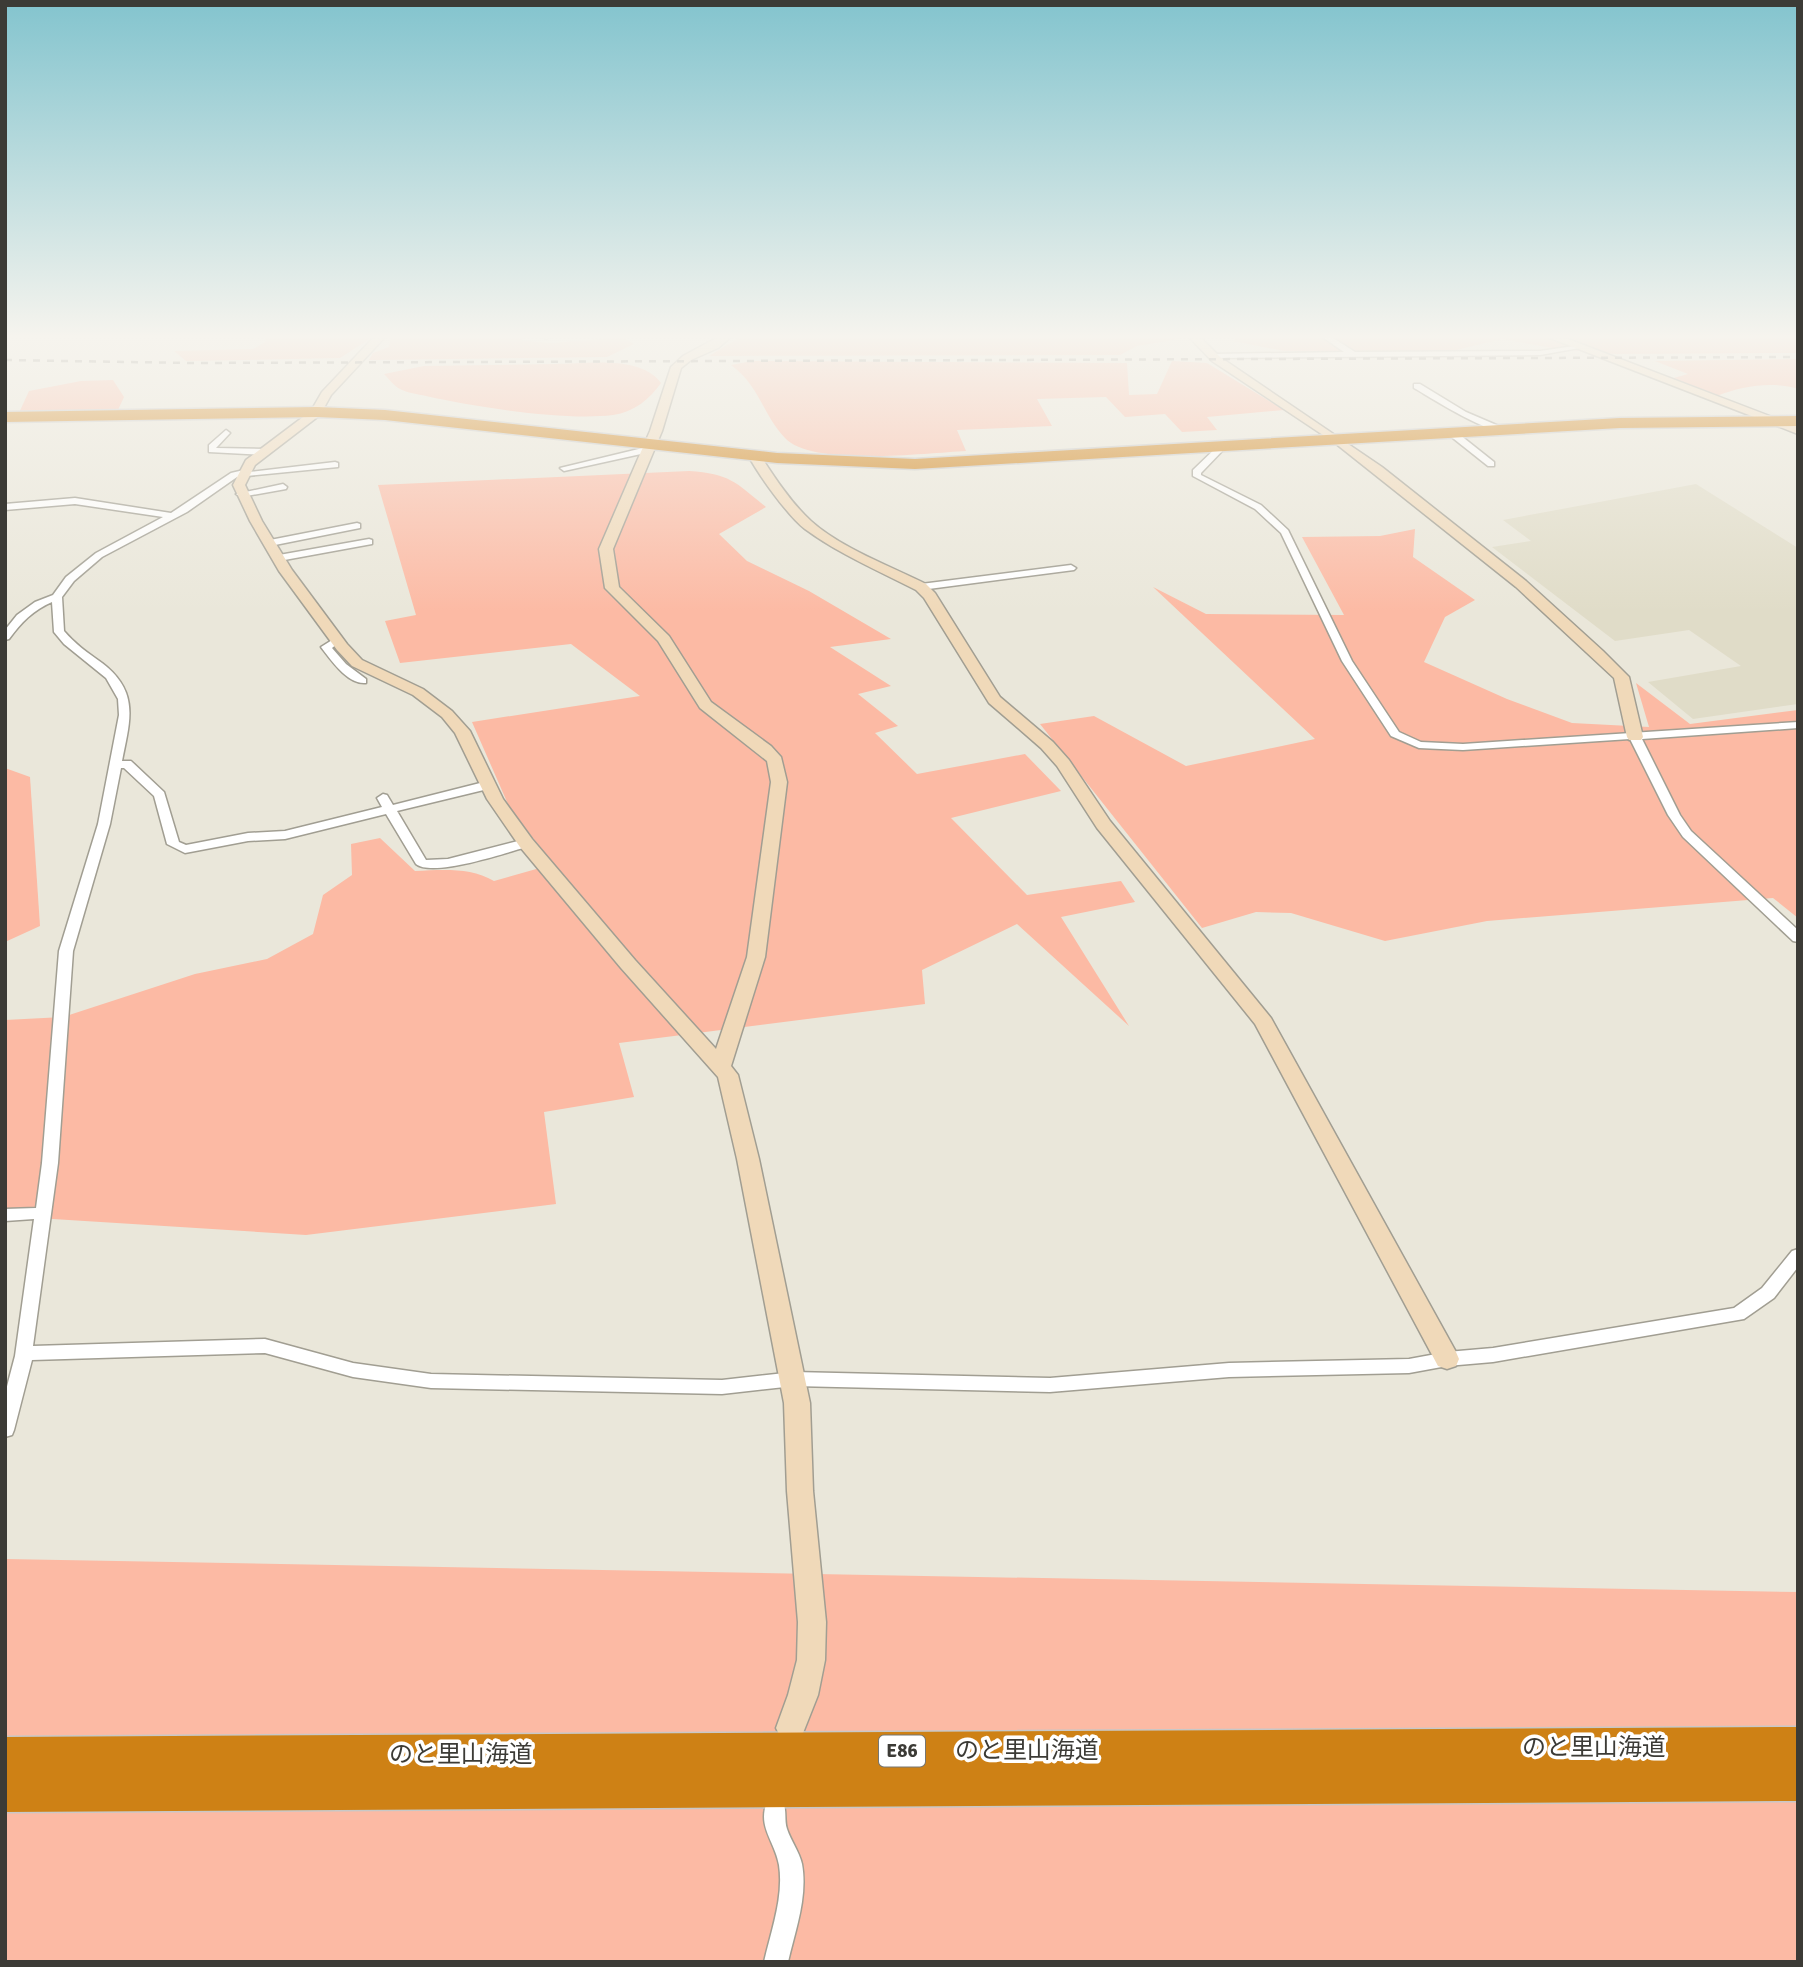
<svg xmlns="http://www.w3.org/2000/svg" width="1803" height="1967" viewBox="0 0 1803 1967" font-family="Signika,'Noto Sans JP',sans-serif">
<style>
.built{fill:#e0dcc8}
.green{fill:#fcbaa4}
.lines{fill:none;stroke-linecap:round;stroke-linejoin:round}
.street-casing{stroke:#a19e92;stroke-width:3}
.secondary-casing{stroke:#a19e92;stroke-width:3}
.highway-casing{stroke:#c8c8c7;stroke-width:3}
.street{fill:#fff;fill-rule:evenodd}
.secondary{fill:#f0d9b9;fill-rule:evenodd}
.highway{fill:#ce8115;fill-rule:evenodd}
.rail{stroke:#63615a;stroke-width:2.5;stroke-dasharray:7 7;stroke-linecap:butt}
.labels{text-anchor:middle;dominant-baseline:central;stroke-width:7;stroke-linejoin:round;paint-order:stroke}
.shield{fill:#fff;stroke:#767672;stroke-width:2}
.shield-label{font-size:19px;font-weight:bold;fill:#3c3b36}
.near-street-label{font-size:24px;fill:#3c3b36;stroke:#fff}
</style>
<rect width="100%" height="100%" fill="#eae7da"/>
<path class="built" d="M1696 484 1798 548V704L1693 719 1648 682 1741 666 1689 630 1615 641 1492 547 1531 541 1503 520Z"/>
<g class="green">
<path d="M266 336H366L371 338 340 358 186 361 174 351 253 349 265 342Z"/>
<path d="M391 336H523L522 341 554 343 623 337 634 344 607 357 369 360 373 353 389 347Z"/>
<path d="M742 336H1176L1179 339 1137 346 1120 355 709 356Z"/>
<path d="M1238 336H1798V353L1616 354 1558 349 1502 339 1448 352 1284 351 1233 341Z"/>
<path d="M1798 359V389C1772 381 1742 386 1717 396L1670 379 1688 374 1655 361Z"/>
<path d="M752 361 1127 363 1129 395 1157 394 1172 361 1207 363 1284 410 1207 417 1217 430 1182 432 1165 414 1125 417 1106 397 1037 399 1052 426 957 430 966 451C927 453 811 467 785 438 762 414 760 386 731 365Z"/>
<path d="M555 364C588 364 640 355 661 383 650 399 634 412 613 415 564 421 475 407 426 396 418 394 407 393 400 389 394 386 389 379 384 374L424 366Z"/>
<path d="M113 380 124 397 118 410 18 415 29 391 81 381Z"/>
<path d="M689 471C731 474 735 482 766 507L719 534 747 561 809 591 891 639 830 647 891 686 858 694 898 726 875 733 917 774 1025 754 1061 791 951 818 1027 895 1121 881 1135 902 1061 917 1129 1026 1017 924 922 970 925 1004 619 1043 634 1097 544 1112 556 1204 306 1235 5 1216V1020L63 1017 195 974 267 959 313 934 323 895 352 875 351 844 380 838 415 871C442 870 470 867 494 881L554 864 511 811 472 722 640 696 571 644 400 663 385 621 416 615 378 485Z"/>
<path d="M1415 529 1413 557 1475 600 1445 617 1424 662 1507 699 1572 723 1649 727 1636 683 1690 724 1798 710V918L1773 898 1487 921 1385 941 1291 913 1256 912 1202 928 1040 724 1094 716 1186 766 1315 739 1153 587 1206 614 1344 615 1302 537 1380 536Z"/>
<path d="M5 768 30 777 40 926 5 942Z"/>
<path d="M5 1559 1798 1592V1962H5Z"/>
</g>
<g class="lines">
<g class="street-casing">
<g id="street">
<path d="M542 336H549L550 337 546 339Z"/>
<path d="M1321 336H1330L1355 352 1540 351 1581 345 1585 347 1540 355 1213 358 1209 356 1213 354 1344 352Z"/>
<path d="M1414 384H1420L1466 412 1508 430C1493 438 1430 397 1414 388Z"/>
<path d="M226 430 230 433 216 448 265 449 269 452 265 455 209 452V445Z"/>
<path d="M1449 431H1455L1494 462V466H1488L1449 435Z"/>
<path d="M1219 445 1226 447 1201 473V475L1261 505 1288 530 1352 661 1399 732 1421 742 1463 744 1798 722V728L1642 739 1680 815 1691 831 1798 930V942L1793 941 1683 837 1668 815 1630 739 1463 750 1419 748 1391 736 1342 661 1281 533 1255 509 1193 476V470Z"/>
<path d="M647 447 650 448V452L564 471 560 468Z"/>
<path d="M335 462 338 463V467L237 477 187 512 102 557 74 581 62 597 64 631C75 644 88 653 102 663 140 692 130 720 122 761H131L164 792 179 842 186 845 248 833 285 831 382 807 377 798 383 794 387 795 393 805 488 781 492 782 494 785 492 788 397 811 426 860 448 859 526 839 532 843 530 846C508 852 433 878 416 864L386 814 285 839 248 841 185 853 167 844 154 796 124 768H121L110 824 73 951 58 1163 33 1346 265 1339 353 1363 431 1374 722 1380 794 1372 1050 1378 1229 1363 1409 1359 1447 1352 1493 1348 1734 1308 1762 1288 1792 1251 1798 1249V1267L1774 1298 1744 1319 1493 1362 1447 1366 1409 1373 1229 1377 1050 1392 794 1386 722 1394 431 1388 353 1377 265 1353 32 1360 14 1430 12 1435 5 1437V1394L15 1356 34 1219 5 1221V1209L36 1208 42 1163 59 951 98 824 119 715 118 699 106 678 64 644 54 632 52 602C33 610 21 623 9 639L5 640V630L17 615 35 602 53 595 66 577 96 553 163 517 75 504 5 510V504L75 498 171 513 231 473 248 469 249 472Z"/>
<path d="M283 484 287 487 286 489 241 497 236 494Z"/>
<path d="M357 523 360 524V528L270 546 265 543 270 540Z"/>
<path d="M369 539 372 540V544L279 561 274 558 279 555Z"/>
<path d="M1071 565 1076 568 1074 570 921 590 916 587 921 584Z"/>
<path d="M337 637 342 640 332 648 346 664 366 679V683C348 685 331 660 321 647Z"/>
<path d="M775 1799 783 1802C787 1811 784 1820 787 1829 791 1841 799 1851 802 1864 808 1897 795 1931 788 1962H764C771 1931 784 1897 779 1865 775 1841 757 1827 767 1802Z"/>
</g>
</g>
<g class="secondary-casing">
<g id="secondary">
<path d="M375 336H386L331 395 320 415 255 465 245 485 262 521 292 570 347 644 362 660 423 689 452 711 470 731 503 799 532 839 635 960 716 1049 747 957 771 782 767 761 700 708 658 641 605 588 599 549 650 431 671 367 683 356 720 336H732L718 348 691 360 681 368 662 431 613 549 619 587 669 636 711 702 771 746 781 757 787 782 765 957 731 1066 738 1075 759 1159 810 1403 813 1491 826 1622 825 1660 818 1695 801 1738 791 1742 781 1738 776 1728 788 1695 797 1660 798 1622 787 1491 784 1403 737 1159 718 1077 621 968 520 847 487 799 455 733 442 717 413 695 352 666 337 650 279 571 250 521 233 485 246 460 311 411 322 392Z"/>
<path d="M1188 336H1199L1220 357 1382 467 1526 581 1603 651 1629 677 1643 737 1641 740H1629L1627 737 1614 678 1516 587 1335 443 1212 361Z"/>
<path d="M1545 336H1560L1798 427V434Z"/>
<path d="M750 452H758C773 475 791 503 811 521 841 548 890 566 926 584L935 593 1000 697 1053 742 1069 760 1110 821 1271 1018 1456 1352 1459 1359 1456 1366 1447 1369 1438 1366 1255 1024 1097 828 1057 766 1041 748 989 703 924 598 916 590C879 571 839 554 805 529 788 516 758 474 748 455Z"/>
</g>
</g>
<g class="highway-casing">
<g id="highway">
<path d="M317 407 385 410 777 453 915 459 1620 418 1798 416V426L1620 428 915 469 777 463 385 420 317 417 5 422V412Z"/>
<path d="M1798 1727V1801L5 1812V1737Z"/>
</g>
</g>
<use href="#street" class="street"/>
<use href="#secondary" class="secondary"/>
<use href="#highway" class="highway"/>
<path class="rail" d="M5 360 191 363 1798 357"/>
</g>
<linearGradient id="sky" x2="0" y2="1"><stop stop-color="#83c4ce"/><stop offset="0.55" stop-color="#f6f4ee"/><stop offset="1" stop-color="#f6f4ee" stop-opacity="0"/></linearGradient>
<rect width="1803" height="612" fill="url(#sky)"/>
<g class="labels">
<rect class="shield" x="879" y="1735.5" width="46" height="31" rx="5"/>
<g class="shield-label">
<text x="902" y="1751">E86</text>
</g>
<g class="near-street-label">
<text x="1594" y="1747">のと里山海道</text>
<text x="1027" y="1750">のと里山海道</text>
<text x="461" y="1754">のと里山海道</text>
</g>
</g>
<rect width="1803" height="1967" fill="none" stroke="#3c3b36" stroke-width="14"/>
</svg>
